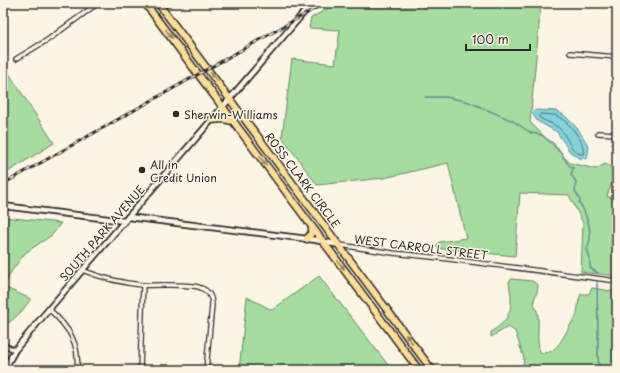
<svg xmlns="http://www.w3.org/2000/svg" width="620" height="373" viewBox="0 0 620 373" font-family="'Playpen Sans',sans-serif">
<style>
.green{fill:#a5dca0;stroke:#688466}
.water{fill:#83d3dd;stroke:#609096}
.lines{fill:none;stroke-linecap:round;stroke-linejoin:round}
.shore{stroke:#4e6e72;stroke-width:1}
.stream{stroke:#609096;stroke-width:1.5}
.minor-casing{stroke:#2b2b2b;stroke-width:6}
.tertiary-casing{stroke:#2b2b2b;stroke-width:8}
.trunk-casing{stroke:#2b2b2b;stroke-width:9}
.minor{stroke:#fcf5e5;stroke-width:3.5}
.tertiary{stroke:#fcf5e5;stroke-width:4.5}
.trunk{stroke:#fcde96;stroke-width:6}
.rail-casing{stroke:#2b2b2b;stroke-width:3}
.rail{stroke:#fcf5e5;stroke-width:1.5;stroke-dasharray:4.5;stroke-linecap:butt}
.oneway{fill:#948460}
.poi-dot{fill:#2b2b2b;stroke:#fcf5e5;stroke-width:1.5}
.labels{text-anchor:middle;dominant-baseline:central;stroke-width:3;stroke-linejoin:round;paint-order:stroke}
.poi-label{font-size:11px;fill:#2b2b2b;stroke:#fcf5e5;text-anchor:start}
.street-label{font-size:11px;fill:#2b2b2b;stroke:#fcf5e5}
</style>
<rect width="100%" height="100%" fill="#fcf5e5"/>
<filter id="ink" filterUnits="userSpaceOnUse"><feTurbulence type="fractalNoise" baseFrequency=".025" numOctaves="2"/><feDisplacementMap in="SourceGraphic" scale="8" xChannelSelector="R" yChannelSelector="G"/><feConvolveMatrix kernelMatrix="1 2 1 2 8 2 1 2 1" color-interpolation-filters="sRGB"/></filter>
<g filter="url(#ink)">
<g class="green">
<path d="M337 3H541L530 122 570 163 596 169 605 164 617 170 607 196 617 200V276L581 272 583 223 569 195 520 193 515 256 443 249 436 247 439 242 466 238 448 163 384 178 317 185 282 137 292 59 335 64 340 30 309 28 311 18Z"/>
<path d="M3 64 54 143 3 175Z"/>
<path d="M3 217 61 223 52 235 25 253 11 272 4 287 31 299 21 312 3 328Z"/>
<path d="M319 276 392 370H239L247 297 272 310Z"/>
<path d="M512 279 532 281 538 285C538 293 535 295 534 301 534 306 538 311 538 316 539 328 536 340 540 352 557 357 564 334 571 324 572 321 575 319 576 316 579 308 577 302 581 294H589L592 288 617 292V370H517L523 366 524 358 515 331 508 327 491 337V332C505 323 512 315 511 297 511 292 509 287 509 281Z"/>
</g>
<path class="water" d="M536 110 557 111 565 116 578 129 589 147 587 159 579 158 570 152 557 132 537 121 532 113Z"/>
<g class="lines">
<path class="shore" d="M541 114C546 115 552 114 557 116 568 121 586 142 583 154 571 155 568 136 560 129 555 124 546 122 540 118L539 116Z"/>
<g class="stream">
<path d="M425 97H446L469 102 513 121 531 133 541 135 554 144 555 147C562 150 563 158 568 164 569 166 571 166 573 168L571 175 576 182 575 191 580 200 579 203C584 207 590 227 590 233 591 240 589 244 587 249L590 259V268L598 273"/>
<path d="M597 283 598 333V359L599 370"/>
</g>
<g class="minor-casing">
<g id="minor">
<path d="M570 53 617 57"/>
<path d="M16 59 49 39 98 3"/>
<path d="M598 133 617 134"/>
<path d="M340 245 393 253 441 258 617 281"/>
<path d="M82 270C102 278 121 283 142 285 156 286 191 283 201 288 209 291 212 297 212 305L206 370"/>
<path d="M49 309C68 327 80 342 77 370"/>
<path d="M3 346H6L15 350"/>
<path d="M140 370 143 285"/>
</g>
</g>
<g class="tertiary-casing">
<g id="tertiary">
<path d="M3 206 125 221"/>
<path d="M128 217 316 240 339 245"/>
<path d="M4 370 15 350 49 309 312 3"/>
</g>
</g>
<g class="trunk-casing">
<g id="trunk">
<path d="M145 3 419 370"/>
<path d="M158 3 432 370"/>
<path d="M211 120 223 119 233 121"/>
<path d="M307 239 312 232V227"/>
</g>
</g>
<use href="#minor" class="minor"/>
<use href="#tertiary" class="tertiary"/>
<use href="#trunk" class="trunk"/>
<g class="rail-casing">
<path id="rail" d="M3 184 325 3"/>
</g>
<use href="#rail" class="rail"/>
</g>
<defs><path id="oneway-solid" d="M-6-.8H1V-3.2L6.5 0L1 3.2V.8H-6Z"/></defs>
<g class="oneway">
<use href="#oneway-solid" transform="translate(169 34) rotate(53)"/>
<use href="#oneway-solid" transform="translate(214 77) rotate(-127)"/>
<use href="#oneway-solid" transform="translate(263 161) rotate(53)"/>
<use href="#oneway-solid" transform="translate(341 265) rotate(53)"/>
<use href="#oneway-solid" transform="translate(409 339) rotate(-127)"/>
</g>
</g>
<g class="poi-dot">
<circle cx="176" cy="114" r="4"/>
<circle cx="142" cy="170" r="4"/>
</g>
<g class="labels">
<g class="poi-label">
<text x="184" y="114">Sherwin-Williams</text>
<text x="150" y="164">All in<tspan x="150" dy="13">Credit Union</tspan></text>
</g>
<g class="street-label">
<text transform="translate(303 180) rotate(53)">ROSS CLARK CIRCLE</text>
<text transform="translate(102 233) rotate(-49)">SOUTH PARK AVENUE</text>
<text transform="translate(421 247) rotate(7)">WEST CARROLL STREET</text>
</g>
</g>
<rect width="620" height="373" fill="none" stroke="#fcf5e5" stroke-width="16"/>
<rect x="8" y="8" width="604" height="357" fill="none" stroke="#2b2b2b" stroke-width="1.5" filter="url(#ink)"/>
<path d="M466 44v6h64v-6" fill="none" stroke="#2b2b2b" stroke-width="2"/>
<text x="472" y="44" font-size="12" fill="#2b2b2b" stroke="#fcf5e5" stroke-width="3" paint-order="stroke">100 m</text>
</svg>
